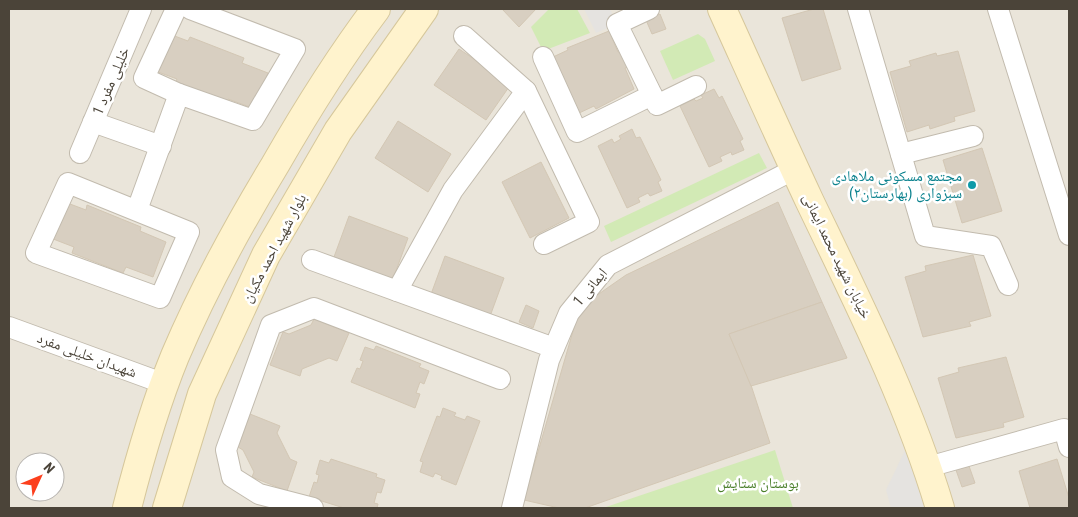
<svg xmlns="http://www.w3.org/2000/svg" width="1078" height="517" viewBox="0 0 1078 517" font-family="'Roboto Condensed','Noto Naskh Arabic',sans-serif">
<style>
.residential{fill:#eae5da;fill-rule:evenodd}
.green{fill:#d2eab5}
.parking{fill:#e5e3e0}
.building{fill:#d8cfc1;stroke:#d3c7b4}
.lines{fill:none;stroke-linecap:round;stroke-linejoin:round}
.street-casing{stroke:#c2bbae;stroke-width:22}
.secondary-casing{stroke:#d6c79b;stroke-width:30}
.street{stroke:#fff;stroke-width:20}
.secondary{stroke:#fff3cd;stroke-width:28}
.culture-dot{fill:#0f9aa8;stroke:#fff;stroke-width:2}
.labels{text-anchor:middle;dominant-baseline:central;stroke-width:5;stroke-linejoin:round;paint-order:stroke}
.street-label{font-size:15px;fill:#4b4439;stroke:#fff}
.culture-label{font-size:15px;fill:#0d838f;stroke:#fff;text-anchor:end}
.park-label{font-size:15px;fill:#4a7f2a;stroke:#fff}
</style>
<rect width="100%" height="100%" fill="#f6f3ec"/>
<path class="residential" d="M9 9H1069V508H9ZM25 462H55V492H25Z"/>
<g class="green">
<path d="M549 9H577L590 33 543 51 531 27Z"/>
<path d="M698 34 705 39 715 61 673 80 660 51Z"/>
<path d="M759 153 767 168 611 242 604 226Z"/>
<path d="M775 450 793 508H603Z"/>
</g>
<g class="parking">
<path d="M584 9H610L617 24 596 33Z"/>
<path d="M908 444 928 508H891L886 490Z"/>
</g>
<g class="building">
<path d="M502 9H536L519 27Z"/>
<path d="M814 9H823L841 69 802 81 782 18Z"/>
<path d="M660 14 666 29 652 34 646 20Z"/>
<path d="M609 31 618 52 622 51 629 67 625 68 634 89 596 109 594 106 577 114 553 57 568 50 567 48Z"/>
<path d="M164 32 188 41 190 37 244 58 242 63 268 73 255 109 228 99 225 105 174 85 177 79 150 69Z"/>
<path d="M459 49 511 84 486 120 434 85Z"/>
<path d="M958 51 975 111 954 117 955 121 930 129 929 125 907 132 890 72 911 66 909 61 936 53 937 56Z"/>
<path d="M714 89 719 98 722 96 743 139 740 141 744 150 732 155 731 152 720 157 722 161 709 167 680 106 694 99 696 101 703 98 701 95Z"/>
<path d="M398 121 451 154 428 192 375 158Z"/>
<path d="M632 129 636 138 640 137 661 180 658 182 662 191 650 196 648 193 638 198 640 202 627 208 598 146 612 139 614 143 621 139 619 136Z"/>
<path d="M982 148 1002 211 962 223 943 160Z"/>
<path d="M541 162 569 218 530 238 502 182Z"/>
<path d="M62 201 86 210 87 205 141 227 140 231 166 242 153 277 126 267 123 273 72 253 74 247 48 237Z"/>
<path d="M778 202 822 302 729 334 750 382 770 443 585 508H559L524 500 580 307 626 275Z"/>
<path d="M349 216 408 238 393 279 334 257Z"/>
<path d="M973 255 991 316 969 322 971 326 923 337 905 277 926 271 925 266Z"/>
<path d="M445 256 504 278 489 319 430 297Z"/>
<path d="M822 302 847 358 751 386 729 334Z"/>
<path d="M526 305 539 311 533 328 519 322Z"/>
<path d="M314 319 349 333 337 361 329 358 302 369 300 376 270 365 283 332 289 334 311 325Z"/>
<path d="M376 346 421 364 419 367 429 371 424 384 420 382 416 393 420 394 415 408 351 382 357 368 360 369 363 361 360 360 365 347 374 350Z"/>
<path d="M1006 357 1024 417 1003 423 1004 427 956 438 938 378 959 372 958 368Z"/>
<path d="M443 408 456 413 454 416 465 420 467 416 480 421 456 485 441 479 442 476 435 473 433 477 420 472 423 462 420 461 437 416 440 417Z"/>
<path d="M250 414 280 426 277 433 290 459 297 462 287 491 252 477 254 472 243 450 238 447Z"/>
<path d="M331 459 377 474 376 477 385 480 381 493 377 492 374 503 378 504 377 508H344L309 497 314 482 317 483 319 475 316 474 320 460 329 463Z"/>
<path d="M1057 459 1069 498V508H1030L1019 471Z"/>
<path d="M969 466 975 483 962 487 956 470Z"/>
</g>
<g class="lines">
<g class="street-casing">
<g id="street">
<path d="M176 9 144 78 179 94"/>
<path d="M649 9 617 24 657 105 696 86"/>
<path d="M858 9 925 236 991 246 1008 285"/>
<path d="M998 9 1069 235"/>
<path d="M464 36 526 91 589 222 544 244"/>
<path d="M543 57 577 132 652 95"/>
<path d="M93 122 161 146"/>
<path d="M80 153 141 9"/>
<path d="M901 154 973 136"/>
<path d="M68 183 189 232 160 298 36 253Z"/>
<path d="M137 210 179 94 253 120 295 49 190 9"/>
<path d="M312 260 554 348"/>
<path d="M397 291 453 190 526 91"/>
<path d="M9 327 165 384"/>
<path d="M928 467 1064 429 1069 447"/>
<path d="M313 508 259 494 232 477 226 450 271 325 314 308 500 379"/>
<path d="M512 508 549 360 569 313 608 265 795 169"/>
</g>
</g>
<g class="secondary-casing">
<g id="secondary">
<path d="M722 9C751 73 780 138 810 202 858 302 908 401 940 508"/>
<path d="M127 508C140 457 155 405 175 356 203 290 238 226 275 165 306 111 339 58 376 9"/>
<path d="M167 508 202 394 266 255 338 131 424 9"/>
</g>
</g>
<use href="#street" class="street"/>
<use href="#secondary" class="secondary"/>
</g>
<circle class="culture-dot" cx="972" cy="185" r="5"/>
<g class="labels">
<g class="street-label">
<text transform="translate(111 81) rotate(-67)">خلیلی مفرد 1</text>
<text transform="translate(274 248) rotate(-62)">بلوار شهید احمد مکیان</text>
<text transform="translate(837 256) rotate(64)">خیابان شهید محمد ایمانی</text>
<text transform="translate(590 287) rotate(-50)">ایمانی 1</text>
<text transform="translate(87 355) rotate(20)">شهیدان خلیلی مفرد</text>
</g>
<g class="culture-label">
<text x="962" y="176">مجتمع مسکونی ملاهادی<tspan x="962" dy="17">سبزواری (بهارستان۲)</tspan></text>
</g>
<g class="park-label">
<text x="758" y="483">بوستان ستایش</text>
</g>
</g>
<rect width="1078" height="517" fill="none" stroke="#4b4439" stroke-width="20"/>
<g transform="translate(40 477) rotate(46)"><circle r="24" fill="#ffffff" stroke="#b7b4b0"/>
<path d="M0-4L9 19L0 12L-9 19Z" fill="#fc3f1d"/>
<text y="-8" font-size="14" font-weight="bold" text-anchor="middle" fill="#4b4439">N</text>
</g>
</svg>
